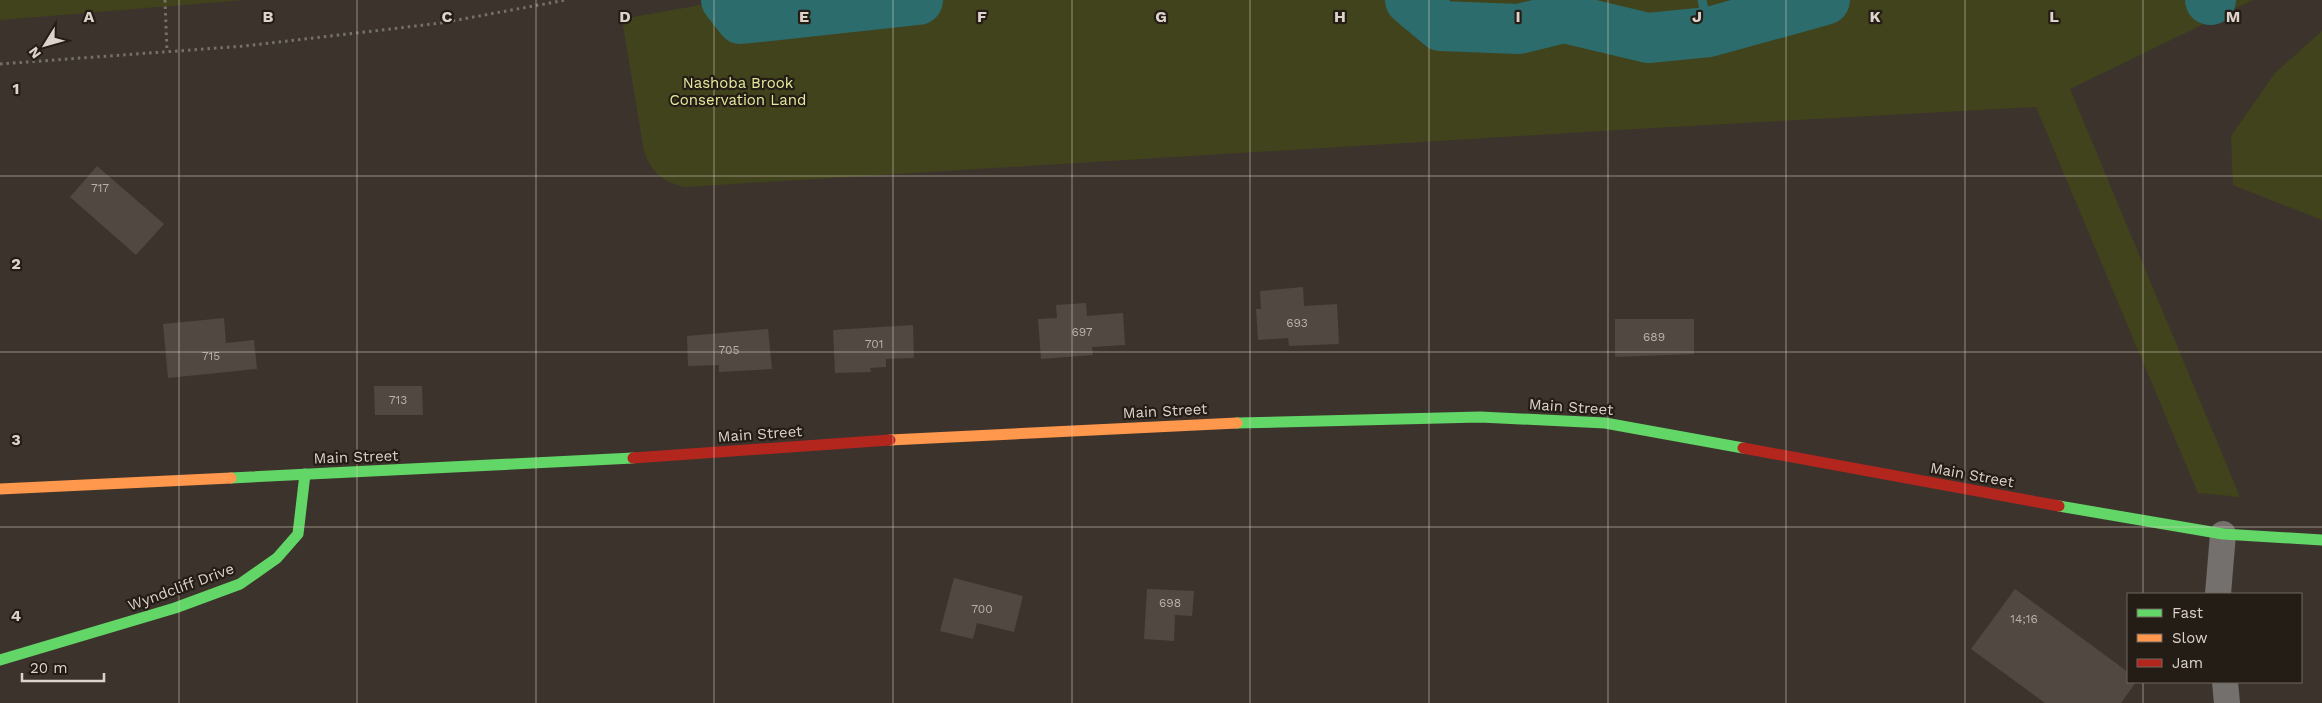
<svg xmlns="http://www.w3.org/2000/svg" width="2322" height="703" viewBox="0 0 2322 703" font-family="'Work Sans',sans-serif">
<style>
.green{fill:#41431c}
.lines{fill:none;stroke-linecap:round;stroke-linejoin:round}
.stream{stroke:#2c6c6c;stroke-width:9}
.river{stroke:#2c6c6c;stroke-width:50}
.building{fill:#504841}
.path{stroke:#74706d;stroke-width:3;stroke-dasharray:2.5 4;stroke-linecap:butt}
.street{stroke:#74706e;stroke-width:26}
.fast{stroke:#63d668;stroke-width:11}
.slow{stroke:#ff974d;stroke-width:11}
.jam{stroke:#b3261e;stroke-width:11}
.grid{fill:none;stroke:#ded3cb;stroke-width:1;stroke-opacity:0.55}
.labels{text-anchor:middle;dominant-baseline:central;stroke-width:4.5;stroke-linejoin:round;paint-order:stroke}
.number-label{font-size:12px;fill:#bab0a8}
.park-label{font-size:15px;fill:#e4eb9d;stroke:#241d16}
.street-label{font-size:15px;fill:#ded3cb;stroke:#241d16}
.grid-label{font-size:16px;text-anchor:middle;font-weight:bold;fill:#ded3cb;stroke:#241d16;stroke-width:4.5;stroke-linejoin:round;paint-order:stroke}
</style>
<rect width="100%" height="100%" fill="#3c342c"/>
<g class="green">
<path d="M0 0H243L0 20Z"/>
<path d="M729 0H2253L2070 89 2240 497 2198 493 2036 107 1634 129 684 187C662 181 651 172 644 151L622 19Z"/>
<path d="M2322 31V220L2233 185 2231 136 2275 73Z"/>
</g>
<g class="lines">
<path class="stream" d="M1702 0 1709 32"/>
<g class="river">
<path d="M726 0 741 19 918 0"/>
<path d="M1410 0 1441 26 1519 29 1564 18 1648 38 1709 32 1825 0"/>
<path d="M2210 0H2211"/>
</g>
</g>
<g class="building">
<path d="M97 166 164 224 136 255 70 197Z"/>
<path d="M1303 287 1304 306 1337 304 1339 344 1289 346 1288 338 1258 340 1256 309H1261L1260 291Z"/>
<path d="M1086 303 1087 316 1123 313 1125 345 1092 347 1093 355 1041 359 1038 319 1057 318 1056 305Z"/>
<path d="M224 318 226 343 254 340 257 369 168 378 163 324Z"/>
<path d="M1615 319H1694V354L1615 357Z"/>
<path d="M913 325 914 358 886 359V367L870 368 871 372 835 373 833 330Z"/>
<path d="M768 329 772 369 719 372V365L688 366 687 336Z"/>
<path d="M374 386H422L423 415H375Z"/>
<path d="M954 578 1023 596 1014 632 977 623 973 639 940 631Z"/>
<path d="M1147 589 1194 591 1192 616 1175 615 1174 641 1144 639Z"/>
<path d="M2015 589 2128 672V682H2136L2121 703H2045L1971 649Z"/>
</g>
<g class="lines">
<g class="path">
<path d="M165 0 167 52"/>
<path d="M0 64 245 46 441 23 566 0"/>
</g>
<g class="street">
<path d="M2218 594 2223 534"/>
<path d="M2225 682 2227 703"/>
</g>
<g class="fast">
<path d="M1237 423 1480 417 1605 423 1743 448"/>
<path d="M231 478 633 458"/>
<path d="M2059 506 2223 534 2322 540"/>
<path d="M0 660 175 608 240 584 277 558 298 534 305 474"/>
</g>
<g class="slow">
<path d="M890 440 1237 423"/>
<path d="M0 489 231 478"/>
</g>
<g class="jam">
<path d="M1743 448 2059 506"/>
<path d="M633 458 890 440"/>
</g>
</g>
<path class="grid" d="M179 0V703M357 0V703M536 0V703M714 0V703M893 0V703M1072 0V703M1250 0V703M1429 0V703M1608 0V703M1786 0V703M1965 0V703M2143 0V594M0 176H2322M0 352H2322M0 527H2322M2143 682V703"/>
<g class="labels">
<g class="number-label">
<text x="100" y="188">717</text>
<text x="1297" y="323">693</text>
<text x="1082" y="332">697</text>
<text x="1654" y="337">689</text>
<text x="874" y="344">701</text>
<text x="729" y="350">705</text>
<text x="211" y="356">715</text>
<text x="398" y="400">713</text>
<text x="1170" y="603">698</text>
<text x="982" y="609">700</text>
<text x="2024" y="619">14;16</text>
</g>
<g class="park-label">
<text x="738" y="83">Nashoba Brook<tspan x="738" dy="17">Conservation Land</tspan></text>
</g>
<g class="street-label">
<text transform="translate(1571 407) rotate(4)">Main Street</text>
<text transform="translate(1165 411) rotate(-3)">Main Street</text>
<text transform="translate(760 434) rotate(-4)">Main Street</text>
<text transform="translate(356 457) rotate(-2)">Main Street</text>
<text transform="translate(1972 475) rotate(10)">Main Street</text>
<text transform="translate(181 587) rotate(-20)">Wyndcliff Drive</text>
</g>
</g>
<g class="grid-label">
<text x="89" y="22">A</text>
<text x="268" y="22">B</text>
<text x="447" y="22">C</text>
<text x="625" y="22">D</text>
<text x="804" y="22">E</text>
<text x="982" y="22">F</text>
<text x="1161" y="22">G</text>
<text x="1340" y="22">H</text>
<text x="1518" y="22">I</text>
<text x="1697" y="22">J</text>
<text x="1875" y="22">K</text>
<text x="2054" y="22">L</text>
<text x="2233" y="22">M</text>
<text x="16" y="94">1</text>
<text x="16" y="269">2</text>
<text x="16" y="445">3</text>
<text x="16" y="621">4</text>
</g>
<rect x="2127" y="593" width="175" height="90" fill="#241d16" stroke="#6e665e"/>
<rect x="2137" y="609" width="25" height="8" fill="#63d668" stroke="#6e665e"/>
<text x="2172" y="618" font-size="15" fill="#ded3cb">Fast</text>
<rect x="2137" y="634" width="25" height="8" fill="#ff974d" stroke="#6e665e"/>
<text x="2172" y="643" font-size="15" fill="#ded3cb">Slow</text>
<rect x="2137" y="659" width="25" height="8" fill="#b3261e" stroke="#6e665e"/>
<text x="2172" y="668" font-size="15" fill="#ded3cb">Jam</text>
<g transform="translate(45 45) rotate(233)" stroke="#241d16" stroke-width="4" paint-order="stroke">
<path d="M0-4L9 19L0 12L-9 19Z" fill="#ded3cb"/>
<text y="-8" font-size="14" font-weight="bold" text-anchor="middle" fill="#ded3cb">N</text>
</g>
<path d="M22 673v8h82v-8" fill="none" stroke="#ded3cb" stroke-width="2.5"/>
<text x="30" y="673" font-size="15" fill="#ded3cb" stroke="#241d16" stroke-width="4" paint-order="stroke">20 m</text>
</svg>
